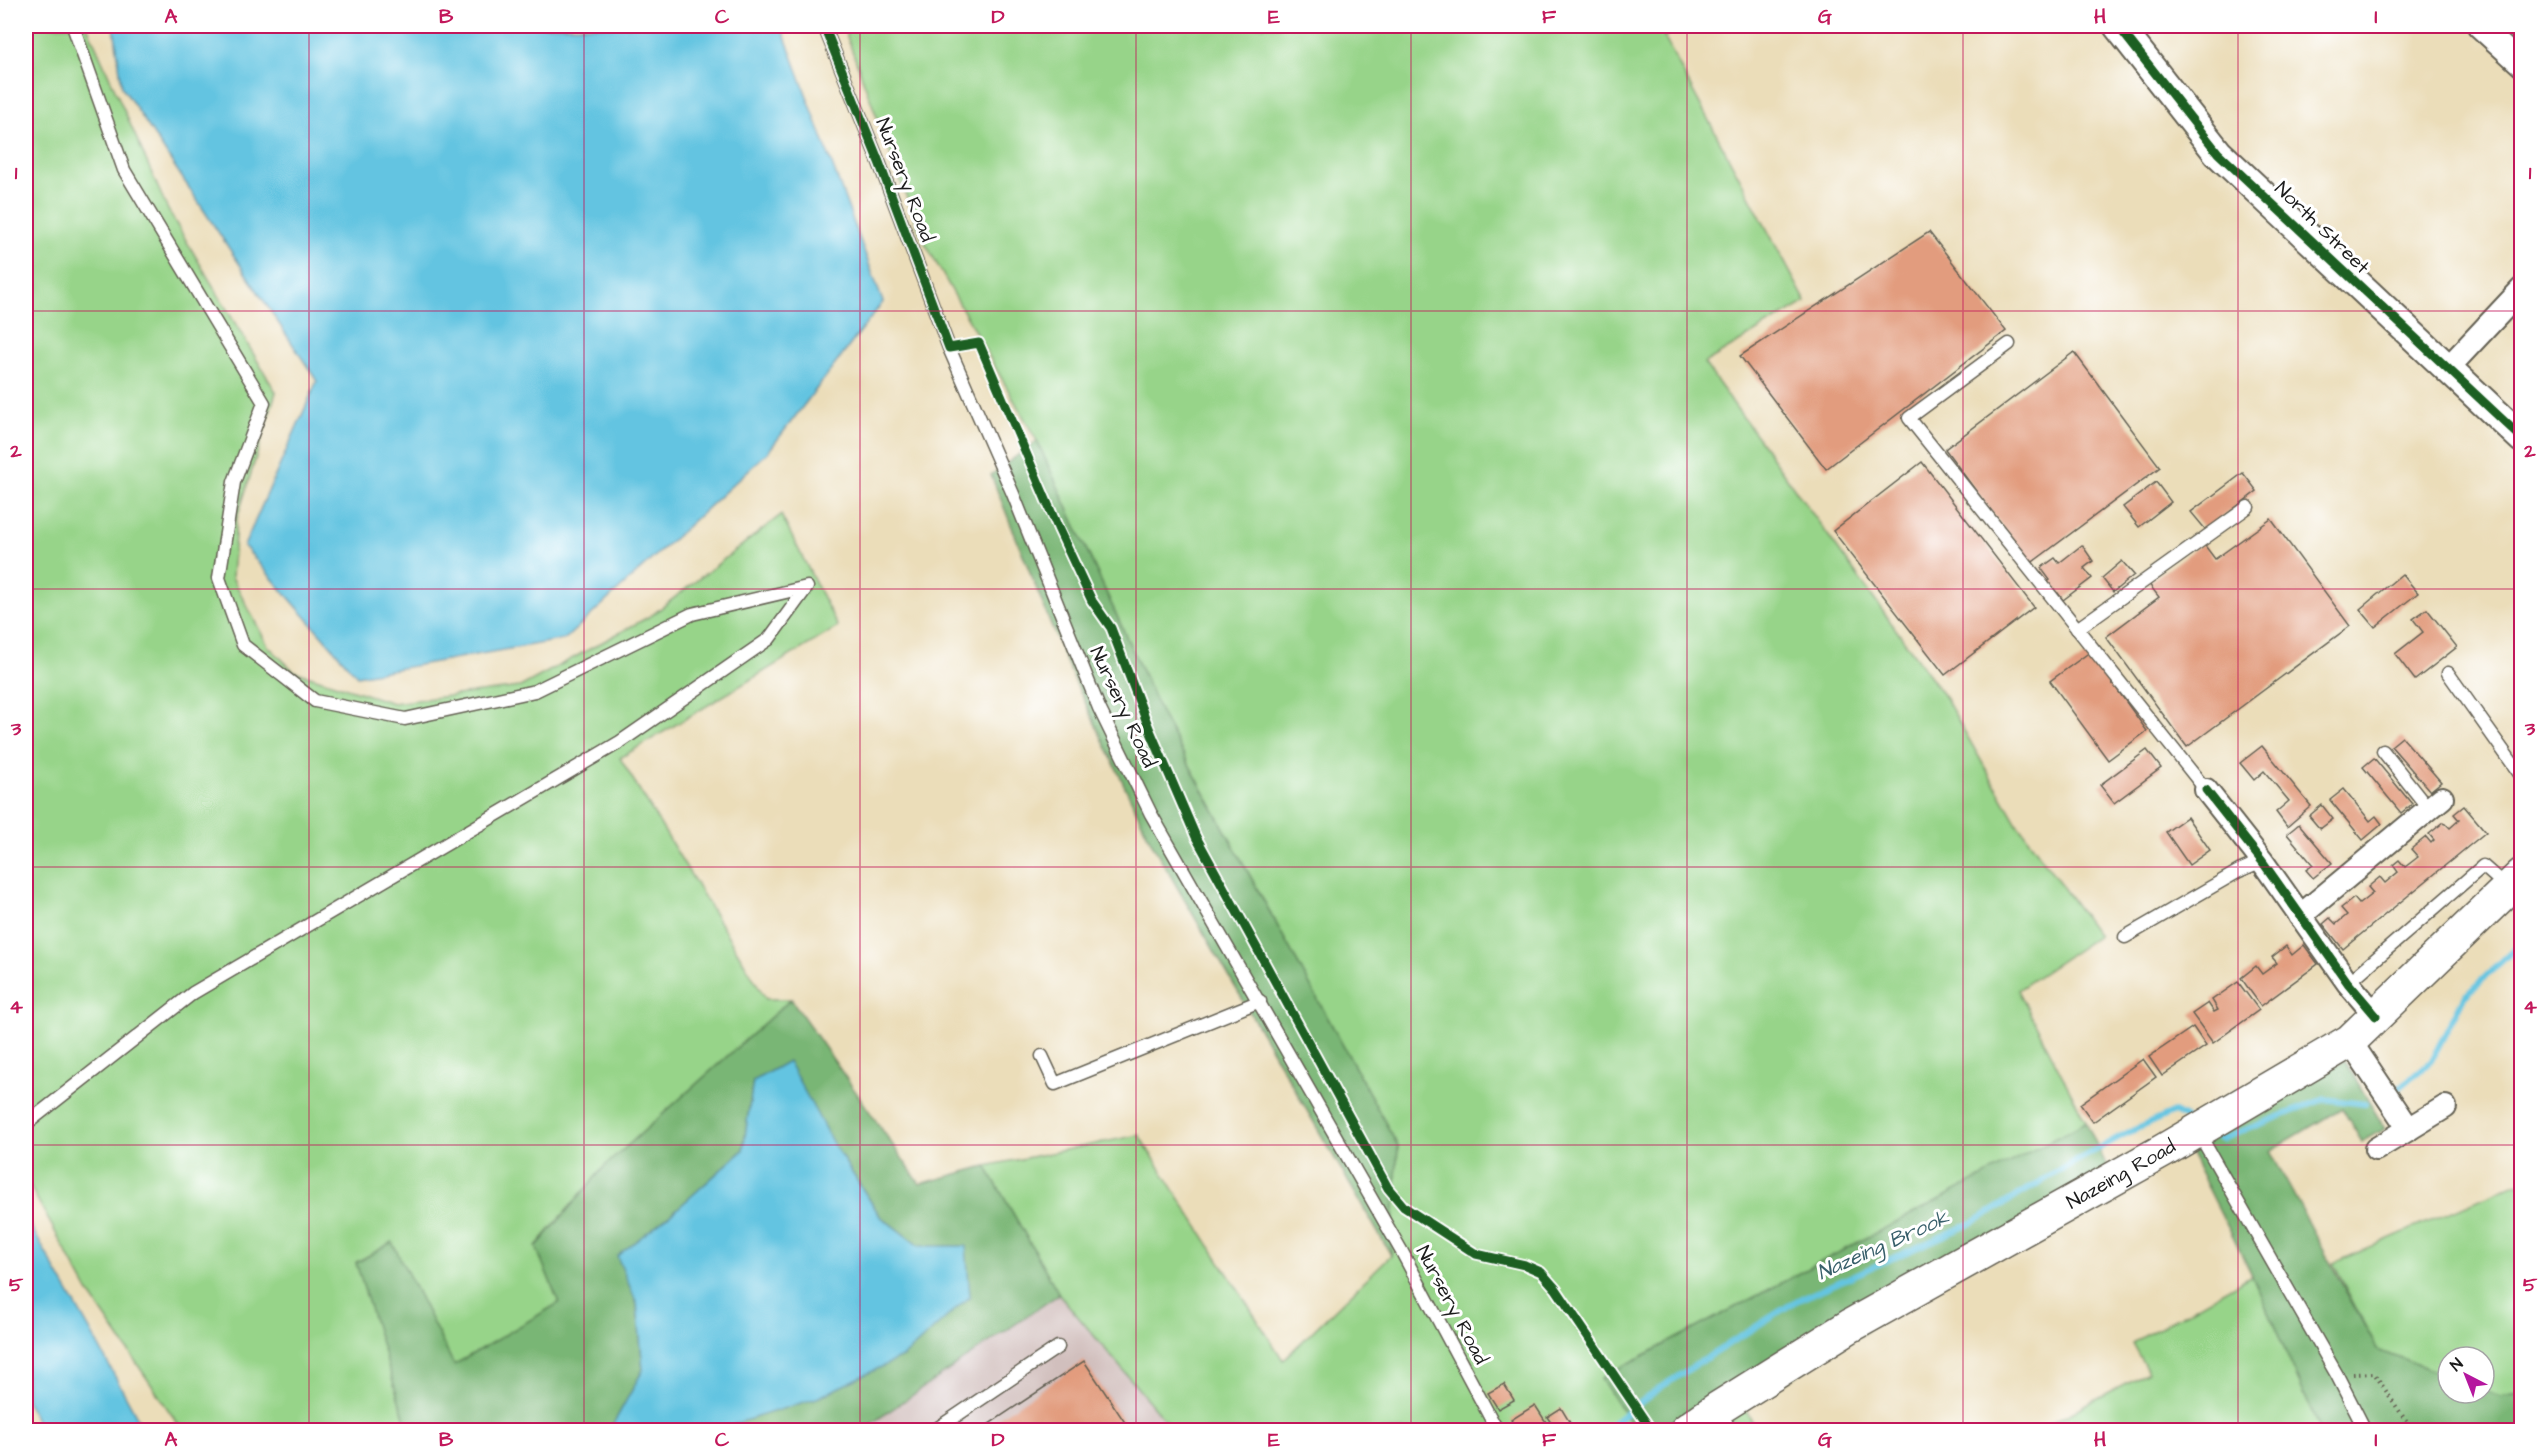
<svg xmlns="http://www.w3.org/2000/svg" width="2547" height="1456" viewBox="0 0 2547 1456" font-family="'Architects Daughter',sans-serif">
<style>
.industrial{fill:#d1bfbd}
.green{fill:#97d489;stroke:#5a7852;stroke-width:1.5}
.forest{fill:#79b675;stroke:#4a6948;stroke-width:1.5}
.water{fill:#63c4e1;stroke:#40707e;stroke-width:1.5}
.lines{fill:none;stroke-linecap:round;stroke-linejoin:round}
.stream{stroke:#63c4e1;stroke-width:6}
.building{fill:#e29c7e}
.service-casing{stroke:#646053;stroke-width:15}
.minor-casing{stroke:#646053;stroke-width:26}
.tertiary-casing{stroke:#646053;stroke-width:32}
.secondary-casing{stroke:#646053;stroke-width:36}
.path{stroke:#646053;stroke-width:4;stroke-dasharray:1.5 4.5;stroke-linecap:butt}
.service{stroke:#fff;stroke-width:12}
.minor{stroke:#fff;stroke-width:22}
.tertiary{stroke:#fff;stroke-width:28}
.secondary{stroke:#fff;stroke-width:33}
.cycleway-casing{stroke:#fff;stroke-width:13}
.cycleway{stroke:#1b5e20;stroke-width:9}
.grid{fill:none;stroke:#c2185b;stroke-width:1.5;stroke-opacity:0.55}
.labels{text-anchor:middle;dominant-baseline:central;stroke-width:6;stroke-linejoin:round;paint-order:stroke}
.street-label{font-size:20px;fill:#1c1c1c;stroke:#fff}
.water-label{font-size:21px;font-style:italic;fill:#385f6b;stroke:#fff}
.neatline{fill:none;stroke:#c2185b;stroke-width:2}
.grid-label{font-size:20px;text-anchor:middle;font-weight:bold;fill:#c2185b}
</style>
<rect width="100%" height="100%" fill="#fff"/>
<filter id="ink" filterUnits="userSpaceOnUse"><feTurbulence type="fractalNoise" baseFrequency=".0167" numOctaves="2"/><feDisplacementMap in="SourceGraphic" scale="12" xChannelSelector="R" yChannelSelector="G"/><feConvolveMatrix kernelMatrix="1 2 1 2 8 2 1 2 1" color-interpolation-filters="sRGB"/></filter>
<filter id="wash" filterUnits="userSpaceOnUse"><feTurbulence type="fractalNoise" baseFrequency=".008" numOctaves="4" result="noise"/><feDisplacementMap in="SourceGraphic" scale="24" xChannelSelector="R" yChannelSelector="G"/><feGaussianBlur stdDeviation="1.35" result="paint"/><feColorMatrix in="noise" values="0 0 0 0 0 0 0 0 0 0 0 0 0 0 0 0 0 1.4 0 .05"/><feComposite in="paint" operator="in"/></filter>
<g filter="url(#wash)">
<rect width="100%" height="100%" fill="#ebddb9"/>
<path class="industrial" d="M1059 1294 1173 1430H862Z"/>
<g class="green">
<path d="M26 26H87L168 210 276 392 236 522 232 577 268 646 294 671 393 703 520 687 652 615 781 515 838 627 620 758 766 999H791L604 1167 536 1246 559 1303 454 1365 392 1243 356 1262 406 1420 382 1430H182L89 1293 26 1179Z"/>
<path d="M843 26H1681L1664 37 1806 302 1704 363 1946 699 2016 822 2098 936 2018 990 2086 1122 1601 1378 1635 1430H1173L1059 1294 986 1166 1139 1135 1283 1360 1391 1255 1398 1146 1162 715 1037 441 921 236Z"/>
<path d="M2517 1183 2522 1187 2521 1393 2501 1396 2484 1390V1357H2448V1376L2377 1349 2333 1263Z"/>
<path d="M2252 1275 2320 1430H2037L2148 1372 2132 1343Z"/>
<path d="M1743 1406 1757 1430H1711Z"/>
</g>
<g class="forest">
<path d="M1037 441 1162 715 1398 1146 1391 1255 1152 844 1066 662 991 475Z"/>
<path d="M791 999 920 1184 986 1166 1059 1294 862 1430H716L737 1422 919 1246 880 1216 834 1145 753 1081 743 1150 677 1209 618 1256 637 1304 643 1370 610 1430H382L405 1420 356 1263 392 1242 454 1365 559 1303 536 1247 604 1167Z"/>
<path d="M2345 1061 2385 1129 2362 1142 2342 1108 2270 1151 2377 1349 2448 1376V1393H2484V1390L2501 1396 2521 1393V1430H2320L2252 1275 2187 1146Z"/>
<path d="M2086 1122 2117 1188 1953 1276 1711 1430H1635L1601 1378Z"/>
</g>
<g class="water">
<path d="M114 26H781L883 302 768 452 565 639 357 676 244 546 317 381 122 87Z"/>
<path d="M788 1061 834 1145 880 1216 919 1246H966L970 1296 904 1356 817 1398 716 1430H610L643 1370 637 1304 617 1256 677 1209 743 1150 753 1081Z"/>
<path d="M26 1218 90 1330 144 1430H41L26 1400Z"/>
</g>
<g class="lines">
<g class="stream">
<path d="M2396 1091 2431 1061 2464 997 2522 942"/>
<path d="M2219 1138 2222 1139 2324 1099 2365 1104"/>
<path d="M1604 1430 1661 1387 1796 1301 1972 1223 2067 1166 2125 1134 2174 1112 2185 1118"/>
</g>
</g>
<g id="blocks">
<g class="building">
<path d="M1929 232 2006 331 1826 469 1740 356Z"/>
<path d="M2074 352 2160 467 2030 564 1945 449Z"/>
<path d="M1922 462 2034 607 1945 675 1833 531Z"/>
<path d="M2243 473 2257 491 2206 530 2191 512Z"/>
<path d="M2156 482 2171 502 2139 527 2123 507Z"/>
<path d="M2271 519 2350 626 2187 747 2106 637 2159 597 2148 583 2203 543 2215 559Z"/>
<path d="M2082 545 2093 561 2084 568 2092 578 2063 600 2058 593 2054 596 2045 584 2050 580 2041 568 2055 558 2059 563Z"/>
<path d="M2122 561 2134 575 2113 592 2102 578Z"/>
<path d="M2402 574 2418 593 2375 627 2360 609Z"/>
<path d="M2427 609 2457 647 2415 680 2395 654 2423 632 2413 619Z"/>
<path d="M2090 652 2147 731 2108 760 2050 681Z"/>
<path d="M2402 737 2441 782 2430 791 2391 746Z"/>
<path d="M2262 746 2311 806 2287 827 2276 812 2289 801 2264 771 2254 780 2240 763Z"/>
<path d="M2147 750 2161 768 2114 803 2100 785Z"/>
<path d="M2374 758 2412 804 2401 813 2363 767Z"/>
<path d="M2344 789 2370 821 2376 816 2382 824 2363 840 2330 800Z"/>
<path d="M2322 805 2333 819 2320 829 2309 816Z"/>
<path d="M2464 806 2486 832 2343 949 2323 924 2330 918 2336 924 2347 915 2341 908 2354 898 2359 904 2373 893 2368 887 2380 877 2385 883 2398 872 2393 865 2399 860 2405 867 2418 857 2411 849 2426 837 2431 843 2434 840 2429 834 2444 822 2450 828 2459 820 2454 814Z"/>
<path d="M2187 817 2210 850 2189 865 2166 832Z"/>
<path d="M2299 824 2332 863 2313 878 2306 870 2313 865 2287 834Z"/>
<path d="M2304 945 2318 964 2261 1006 2241 978 2256 966 2262 974 2277 963 2272 957 2286 946 2292 955Z"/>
<path d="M2238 982 2259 1010 2213 1043 2192 1014 2208 1003 2214 1012 2218 1010 2212 1000Z"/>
<path d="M2193 1027 2206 1046 2162 1076 2149 1057Z"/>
<path d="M2143 1059 2156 1077 2093 1122 2080 1104Z"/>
<path d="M1084 1361 1130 1430H980Z"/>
<path d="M1504 1384 1514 1400 1498 1409 1488 1393Z"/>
<path d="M1535 1405 1551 1430H1517L1511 1420Z"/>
<path d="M1561 1408 1570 1423 1556 1430 1547 1417Z"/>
</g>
</g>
</g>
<g filter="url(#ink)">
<use href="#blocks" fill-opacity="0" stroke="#646053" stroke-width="1.5"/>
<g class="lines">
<g class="service-casing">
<g id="service">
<path d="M824 26 879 162 949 348 1013 494 1099 708 1151 814 1402 1252 1497 1430"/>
<path d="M2009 344 1909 418 2206 790"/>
<path d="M2077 629 2248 507"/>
<path d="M2448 673 2522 777"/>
<path d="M2383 751 2429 809"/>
<path d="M2125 937 2239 871 2262 861"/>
<path d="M2348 983 2483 866 2508 888"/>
<path d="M1042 1056 1055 1084 1260 1001"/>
<path d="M26 1124 193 993 620 742 769 639 807 587 692 614 535 691 405 719 315 701 243 645 219 578 234 482 264 403 124 170 73 26"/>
<path d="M2198 1132 2337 1375 2365 1430"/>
<path d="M1718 1411 1731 1430"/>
<path d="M935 1430 1058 1347"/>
</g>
</g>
<g class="minor-casing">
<g id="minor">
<path d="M2479 26 2522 65"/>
<path d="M2447 369 2522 289"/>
<path d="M2206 790 2262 861 2348 983 2376 1016"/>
<path d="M2300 916 2442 798"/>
<path d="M2350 1041 2409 1129"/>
<path d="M2376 1149 2445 1107"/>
</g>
</g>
<g class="tertiary-casing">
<path id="tertiary" d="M2118 26 2218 153 2522 438"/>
</g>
<g class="secondary-casing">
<g id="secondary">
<path id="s1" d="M1687 1430 1717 1409 1850 1326 2163 1151 2350 1041 2522 875"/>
</g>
</g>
<path class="path" d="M2353 1374 2374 1373 2412 1430"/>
<use href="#service" class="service"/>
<use href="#minor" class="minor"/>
<use href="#tertiary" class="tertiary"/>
<use href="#secondary" class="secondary"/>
<g class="cycleway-casing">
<g id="cycleway">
<path d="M824 26 879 162 949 348 979 343 1058 528 1092 601 1111 628 1149 728 1196 837 1388 1188 1404 1207 1476 1254 1525 1265 1541 1272 1556 1289 1651 1430"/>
<path d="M2118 26 2218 153 2522 438"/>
<path d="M2206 790 2262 861 2348 983 2376 1016"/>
</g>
</g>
<use href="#cycleway" class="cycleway"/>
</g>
</g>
<path class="grid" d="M309 26V1430M584 26V1430M860 26V1430M1136 26V1430M1411 26V1430M1687 26V1430M1963 26V1430M2238 26V1430M26 311H2522M26 589H2522M26 867H2522M26 1145H2522"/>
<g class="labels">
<g class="street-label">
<text transform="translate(905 180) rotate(69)">Nursery Road</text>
<text transform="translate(2322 228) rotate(44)">North Street</text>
<text transform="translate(1123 707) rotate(65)">Nursery Road</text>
<text stroke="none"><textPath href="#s1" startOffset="504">Nazeing Road</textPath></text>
<text transform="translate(1452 1305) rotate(62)">Nursery Road</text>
</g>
<g class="water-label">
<text transform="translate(1883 1245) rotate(-24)">Nazeing Brook</text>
</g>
</g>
<rect width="2547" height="1456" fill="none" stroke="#fff" stroke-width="66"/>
<g transform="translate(2466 1375) rotate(318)"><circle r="28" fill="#ffffff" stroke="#a4a4a4" stroke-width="1.5"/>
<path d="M0-4.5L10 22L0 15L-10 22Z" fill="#b5179e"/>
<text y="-9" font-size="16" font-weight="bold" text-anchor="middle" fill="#1c1c1c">N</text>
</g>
<rect x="33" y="33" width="2481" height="1390" class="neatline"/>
<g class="grid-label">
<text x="171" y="23">A</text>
<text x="446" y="23">B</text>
<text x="722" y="23">C</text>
<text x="998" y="23">D</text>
<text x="1274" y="23">E</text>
<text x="1549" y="23">F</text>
<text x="1825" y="23">G</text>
<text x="2100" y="23">H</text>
<text x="2376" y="23">I</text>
<text x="16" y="179">1</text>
<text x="2530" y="179">1</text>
<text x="16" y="457">2</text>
<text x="2530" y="457">2</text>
<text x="16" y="735">3</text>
<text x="2530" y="735">3</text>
<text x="16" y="1013">4</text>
<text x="2530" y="1013">4</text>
<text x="16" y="1291">5</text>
<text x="2530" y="1291">5</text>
<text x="171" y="1446">A</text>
<text x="446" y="1446">B</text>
<text x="722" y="1446">C</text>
<text x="998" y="1446">D</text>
<text x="1274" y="1446">E</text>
<text x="1549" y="1446">F</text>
<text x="1825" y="1446">G</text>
<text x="2100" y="1446">H</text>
<text x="2376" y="1446">I</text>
</g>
</svg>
